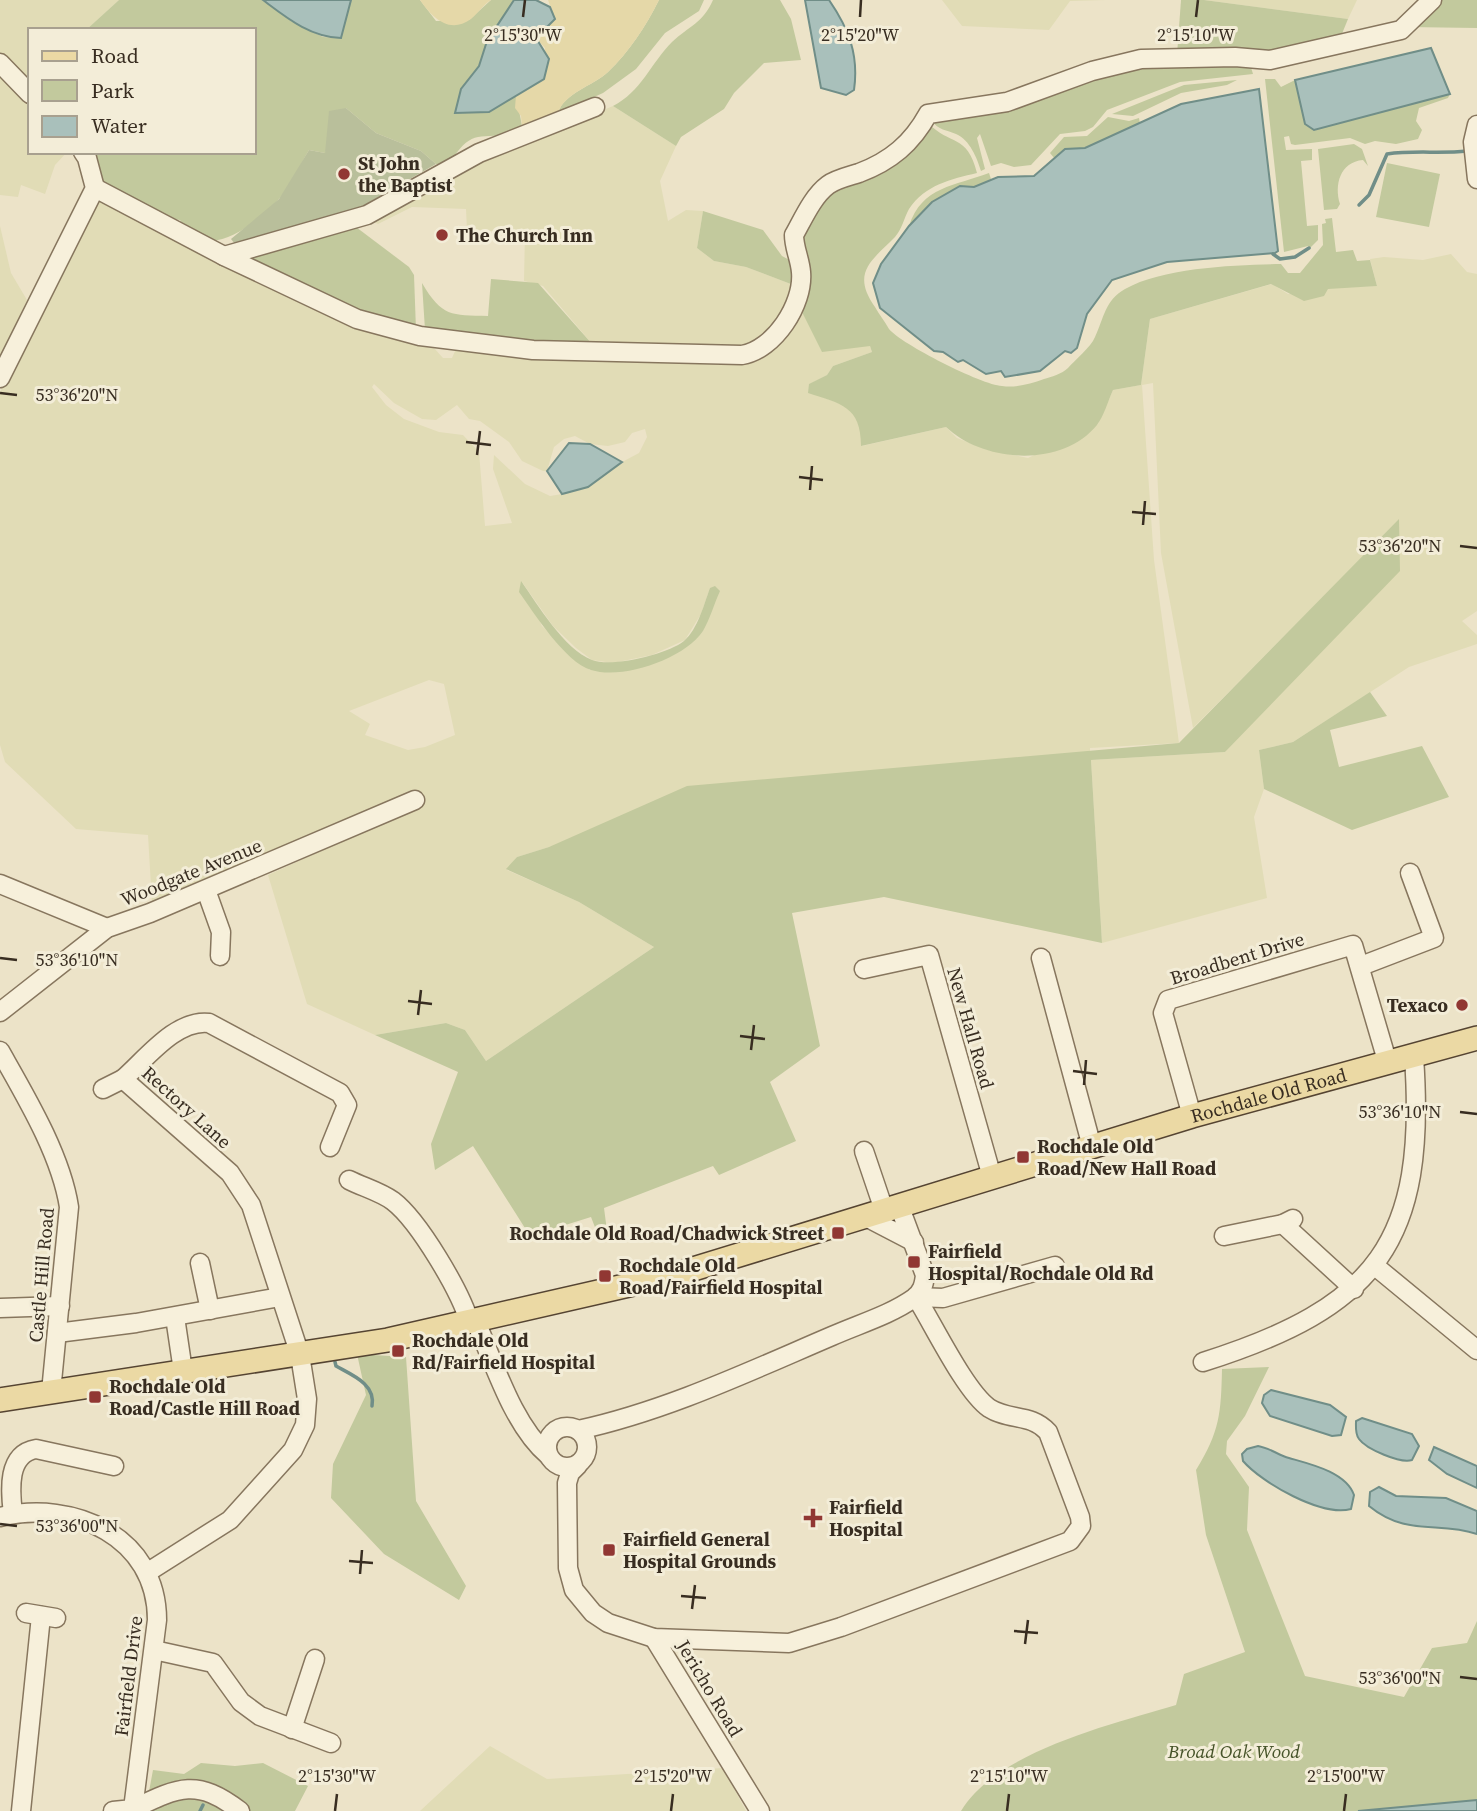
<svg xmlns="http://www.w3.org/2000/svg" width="1477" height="1811" viewBox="0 0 1477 1811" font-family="'Source Serif 4',serif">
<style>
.farmland{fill:#e1dcb6;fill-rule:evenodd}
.green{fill:#c2c99d}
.sand{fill:#e5d8a8}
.cemetery{fill:#b9bf9b}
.water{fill:#a9c0bb;stroke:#708e88;stroke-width:2}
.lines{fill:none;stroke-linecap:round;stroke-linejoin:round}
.stream{stroke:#708e88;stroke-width:3.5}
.minor-casing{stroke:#87765e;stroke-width:21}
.major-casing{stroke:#554432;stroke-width:26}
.minor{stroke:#f7f0db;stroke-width:18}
.major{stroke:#ebd9a4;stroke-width:23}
.ticks{fill:none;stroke:#382d21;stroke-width:2.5}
.poi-dot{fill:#913733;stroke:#f3edd8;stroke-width:2.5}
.labels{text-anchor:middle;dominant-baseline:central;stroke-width:6;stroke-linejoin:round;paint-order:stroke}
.poi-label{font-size:19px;font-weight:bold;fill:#382d21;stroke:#f3edd8;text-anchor:start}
.street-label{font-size:19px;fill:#382d21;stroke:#f3edd8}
.park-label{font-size:19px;font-style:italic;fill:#465329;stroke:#f3edd8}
.ticks-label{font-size:18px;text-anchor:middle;fill:#382d21;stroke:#f3edd8;stroke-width:6;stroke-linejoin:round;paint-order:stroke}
</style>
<rect width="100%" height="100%" fill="#ece3c8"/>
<g class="farmland">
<path d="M0 0H119L86 30H30V79L27 82 0 53Z"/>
<path d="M942 0H1106L1070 1 1049 30 962 26Z"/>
<path d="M1204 0H1357L1348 19Z"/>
<path d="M0 74 30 104V152H67L55 165 45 194 21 185 18 197 0 195Z"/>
<path d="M613 106 676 146 660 181 668 221 686 210 703 211 697 248 714 261 746 267 796 286 769 335 740 350 593 345 543 286 524 281 525 232 467 230 466 209 412 207 378 224 366 218 455 172Z"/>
<path d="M98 199 233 269 434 348 443 358H452L456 349 462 347 754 363V357L799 306 870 346 872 352 833 366 827 375 810 384 809 392 846 406 855 415 861 431 862 446 946 427 957 438 988 450 1028 458 1098 424 1113 390 1141 385 1150 319 1272 284 1288 294 1335 287 1377 286 1370 259 1384 257 1423 260 1451 254 1467 272 1477 274V611L1462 621 1477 635V644L1409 667 1293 742 1259 750 1264 789 1254 817 1267 898 1102 943 1091 760 1225 752 1399 520 1193 728 1161 553 1153 383 1142 385 1154 560 1179 743 1090 748V752L549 847 517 857 507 870 579 902 654 947 486 1061 465 1030 446 1023 375 1035 307 1004 268 875 380 824 251 863 152 903 148 835 76 829 5 762 0 745V392ZM374 384 394 403 422 419 436 420 457 405 469 419 480 421 509 442 522 461 543 471H547L554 447 564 439 575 436 590 444 608 446 625 442 632 433 645 429 647 437 639 453 562 494 550 496 525 484 494 455 493 469 512 523 485 526 479 452 463 435 439 432 404 419 386 405 372 387ZM522 582 553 626 576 648 592 660 613 663 652 655 685 640 701 614 710 588 703 631 652 664 590 670 542 626ZM429 680 444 684 455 735 425 747 408 750 365 735 370 724 349 711Z"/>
<path d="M0 226 11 273 27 300 0 358Z"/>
<path d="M490 1746 547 1779 723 1768 746 1811H420Z"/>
</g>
<g class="green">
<path d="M119 0H263L291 21 323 37 340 38 351 0H420L436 21 469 20 491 0H514L487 41 480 66 461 89 455 112H489L516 95 522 126 511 135C476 138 471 130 449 164H436L421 151 376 133 346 108 325 153 309 150C299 166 290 188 277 201 252 226 206 265 180 220 154 217 110 199 97 174 94 168 93 159 91 152H254V30H86Z"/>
<path d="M659 0H704L699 11 665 33 636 69 603 93 558 113C564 93 593 86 608 72 629 52 646 26 659 0Z"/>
<path d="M713 0H780L791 19 801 60 764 63 734 93 724 109 681 137 676 146 613 106C641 92 651 63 672 42 689 26 703 23 713 0Z"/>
<path d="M1181 0H1204L1348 19 1339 41 1270 57 1177 55Z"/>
<path d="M1436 0H1477V28L1407 27Z"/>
<path d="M1153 64H1250L1253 74 1180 82 1107 110 1093 127 1085 131 1060 134 1031 165 1014 167 1001 163 991 166 980 134 977 138 985 169 981 171C977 158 970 140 956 134 947 130 938 130 932 121L1050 92 1065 91 1066 85Z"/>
<path d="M1265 79H1275L1281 87 1295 80 1305 124 1314 130 1450 94 1448 98 1419 108 1416 121 1422 130 1418 139 1396 144 1375 141 1365 144 1350 138 1295 145 1291 144 1289 136 1284 137 1286 150 1312 149V160L1301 161 1307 226 1318 225V240L1310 248 1308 246 1284 252Z"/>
<path d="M1237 80 1227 85 1181 93 1133 116 1112 114 1184 85Z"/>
<path d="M1108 117 1129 121 1139 118 1140 124 1084 148H1074L1055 159 1050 153 1064 137 1087 136Z"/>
<path d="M928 123C950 146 967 133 977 173 951 179 925 185 909 209 904 218 902 229 895 237 871 261 851 273 875 307 879 314 885 322 889 329 901 344 982 385 1002 386 1016 388 1030 384 1044 379 1051 377 1062 374 1068 368 1075 360 1091 347 1095 337 1104 318 1105 300 1125 289 1164 267 1237 265 1281 264L1288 273H1300L1323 245 1322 224 1326 223 1325 219 1332 218 1336 252 1353 250 1357 261 1370 260 1377 286 1328 289 1324 296 1304 301 1271 284 1150 319 1141 385 1113 390C1108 401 1104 416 1097 425 1062 468 984 463 946 427L861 446C861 406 841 404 808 393L809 384 827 375 833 366 872 352 870 346 822 352 799 306V241L817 204Z"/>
<path d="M1354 144 1362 149 1368 166 1363 160C1340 162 1334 185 1340 204L1337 209 1324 210 1318 149Z"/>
<path d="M1387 163 1440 174 1429 227 1376 217Z"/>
<path d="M989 173 991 179 909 226C922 186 955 186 989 173Z"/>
<path d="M703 211 763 230 782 256 795 263 796 286 746 267 714 261 697 248Z"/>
<path d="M352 224 409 267 414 275 416 330 368 317 241 255Z"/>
<path d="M491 279 538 283 593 345 588 348 425 330 422 283C442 317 451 315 488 316Z"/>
<path d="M1399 519 1400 571 1225 752 1091 760 1102 943 884 897 792 913 820 1046 770 1082 796 1141 719 1175 713 1166 604 1208 607 1231 598 1235 591 1217 530 1236 473 1146 435 1170 431 1144 458 1072 375 1035 446 1023 465 1030 486 1061 654 947 579 902 506 869 517 857 549 847 687 786 1179 743Z"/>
<path d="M521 581C538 605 564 649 592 660 612 668 668 654 684 641 698 629 704 604 710 588L715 586 720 591C714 604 710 619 703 631 684 659 623 680 591 670 565 662 534 613 519 592Z"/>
<path d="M1370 692 1387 716 1330 730 1339 767 1422 746 1449 797 1352 830 1264 789 1259 750 1293 742Z"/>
<path d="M357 1354 406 1357 416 1501 466 1586 459 1600 384 1554 331 1498 333 1464 366 1395Z"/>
<path d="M1269 1367 1245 1416 1227 1441 1226 1454 1249 1487 1247 1530 1305 1676 1404 1697 1432 1648 1467 1643 1477 1621V1800L1358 1811H961C997 1751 1113 1724 1176 1705L1184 1674 1245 1652 1206 1535 1196 1470C1220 1431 1221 1413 1222 1369Z"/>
<path d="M201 1763 235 1766 263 1763 308 1786 295 1811H244L216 1789 148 1797 153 1770 184 1774Z"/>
<path d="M177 1793 213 1795 232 1811H147Z"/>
</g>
<g class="sand">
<path d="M420 0H491C483 5 478 13 471 19 449 35 432 17 420 0Z"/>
<path d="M548 0H659C646 26 629 52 608 72 593 86 564 93 558 113L522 126 521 116 515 108 516 95 544 79 545 48 536 38 555 19Z"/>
</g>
<path class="cemetery" d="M346 108 376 133 421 151 436 164 352 212 235 244 231 239 279 199 309 150 325 153 329 111Z"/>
<g class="water">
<path d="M263 0H351L341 38C310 37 287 18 263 0Z"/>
<path d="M514 0H536L550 7 555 19 536 38 549 59 544 79 489 112 455 113 461 89 479 66 487 41Z"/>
<path d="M805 0H829C849 29 859 55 854 90L846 95 821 88Z"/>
<path d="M1431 48 1450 94 1314 130 1305 124 1295 80Z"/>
<path d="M1259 89 1278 251 1275 253 1167 262 1112 280 1087 314 1077 348 1071 353 1065 351 1040 371 1005 377 1001 371 986 374 963 360 958 362 943 352 934 351 880 308 873 283 881 264 909 226 932 202 960 186 974 187 998 177 1034 176 1065 149 1085 148 1181 104Z"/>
<path d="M569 443 590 444 622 462 588 487 562 494 547 471Z"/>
<path d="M1271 1390 1330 1405 1346 1417 1341 1435 1332 1436 1270 1416 1262 1403 1264 1395Z"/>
<path d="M1362 1418 1412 1434 1419 1446 1412 1460C1401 1464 1366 1449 1359 1439 1355 1434 1356 1427 1356 1421Z"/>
<path d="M1258 1446C1270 1448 1278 1455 1289 1458 1310 1464 1346 1472 1354 1495L1351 1509C1322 1517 1262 1483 1243 1461L1242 1454 1247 1449Z"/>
<path d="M1434 1447 1477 1466V1488L1447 1474 1429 1460Z"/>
<path d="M1379 1487 1396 1496 1446 1498 1477 1511V1534C1438 1521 1407 1537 1369 1506L1370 1492Z"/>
<path d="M1477 1800V1811H1358Z"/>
</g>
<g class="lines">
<g class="stream">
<path d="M1359 205 1369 195 1387 154C1414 150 1440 154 1467 151"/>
<path d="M1273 254 1280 259 1295 257 1309 248"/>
<path d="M335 1362 336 1366C352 1375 376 1384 372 1406"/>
<path d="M200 1811 203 1805"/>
</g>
<g class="minor-casing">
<g id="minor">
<path d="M0 63 30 94"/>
<path d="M1477 125 1473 142 1477 179"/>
<path d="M95 188 224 256 357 319 420 336 533 350 742 355C774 350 804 304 801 272 800 259 794 248 794 235 803 219 813 196 828 185 836 179 850 176 859 173 891 161 912 143 928 114L1007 102 1092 71 1141 59 1235 57 1270 60 1401 30 1432 0"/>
<path d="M224 256 367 215 479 153 595 107"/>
<path d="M0 378 95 188 87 158 83 152"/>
<path d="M0 884 107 928"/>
<path d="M206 890 221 932 220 956"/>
<path d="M1041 958 1092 1147"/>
<path d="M1361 966 1434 938 1410 873"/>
<path d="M864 969 929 955 992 1177"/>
<path d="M0 1012 107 928 150 913 415 800"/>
<path d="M0 1051C26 1097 61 1155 69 1207L51 1392"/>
<path d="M103 1089 123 1079"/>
<path d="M1192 1116 1163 1013 1168 1000 1353 945 1388 1064"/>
<path d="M864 1151 884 1210"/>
<path d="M349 1180C363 1187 381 1192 393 1201 419 1221 461 1292 470 1324"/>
<path d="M864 1216 914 1242"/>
<path d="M1283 1224 1354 1289"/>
<path d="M1224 1236 1283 1224 1293 1219"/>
<path d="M200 1263 210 1310"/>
<path d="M1375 1266 1477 1350"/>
<path d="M916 1297 943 1298 1055 1266"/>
<path d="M0 1308 60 1306"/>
<path d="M175 1317 183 1371"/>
<path d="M476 1322C495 1365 513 1425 548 1455"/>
<path d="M57 1333 136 1323 280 1297"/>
<path d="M1203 1362C1377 1307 1427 1242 1414 1057"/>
<circle cx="567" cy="1447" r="20"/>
<path d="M578 1430C666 1411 750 1371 832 1336 859 1324 890 1315 914 1298 922 1292 924 1285 925 1275L899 1205"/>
<path d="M578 1465 570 1473 567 1483 568 1568 574 1590 593 1613 608 1623 654 1638 789 1643 841 1627 1070 1541 1081 1526 1080 1517 1048 1432C1031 1413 1009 1421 989 1408 965 1391 933 1324 916 1297"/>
<path d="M13 1514C10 1490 7 1454 36 1449L114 1466"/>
<path d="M0 1517C74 1499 157 1537 157 1620L133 1809 113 1811"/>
<path d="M148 1572 230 1520 293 1450 305 1425 307 1399 300 1355 251 1205 230 1173 123 1079C146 1059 176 1019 209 1023L340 1093 347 1105 330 1147"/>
<path d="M26 1613 56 1618"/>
<path d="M654 1638 760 1811"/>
<path d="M154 1650 213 1663 241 1702 260 1716 331 1743"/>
<path d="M292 1729 315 1659"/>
<path d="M133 1809C179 1787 197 1778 240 1811"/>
<path d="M21 1811 41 1616"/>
</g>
</g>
<g class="major-casing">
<g id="major">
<path id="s1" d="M0 1400 388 1340 677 1274 1192 1116 1477 1038"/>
</g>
</g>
<use href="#minor" class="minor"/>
<use href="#major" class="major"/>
</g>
<path class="ticks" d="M523 17 525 0M860 17 861 0M1196 17 1198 0M0 393 17 395M466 442 491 445M477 455 480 431M799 477 823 480M810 490 812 466M1132 512 1156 514M1143 525 1145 501M1460 546 1477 548M0 958 17 960M408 1001 432 1004M418 1015 421 990M740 1036 765 1039M751 1050 754 1025M1073 1071 1097 1074M1084 1085 1086 1060M1460 1112 1477 1114M0 1524 17 1526M349 1561 373 1563M360 1574 362 1550M681 1596 706 1598M692 1609 695 1585M1014 1631 1038 1633M1025 1644 1028 1620M1460 1677 1477 1679M335 1811 337 1794M671 1811 673 1794M1007 1811 1009 1794M1344 1811 1346 1794"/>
<g class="poi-dot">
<circle cx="344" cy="174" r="7"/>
<circle cx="442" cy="235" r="7"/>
<circle cx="1462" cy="1005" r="7"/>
<rect x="1016" y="1150" width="14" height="14" rx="3.5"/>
<rect x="831" y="1226" width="14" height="14" rx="3.5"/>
<rect x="907" y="1255" width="14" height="14" rx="3.5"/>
<rect x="598" y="1269" width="14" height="14" rx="3.5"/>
<rect x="391" y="1344" width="14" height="14" rx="3.5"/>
<rect x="88" y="1390" width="14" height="14" rx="3.5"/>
<path d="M809.5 1507.5h7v7h7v7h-7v7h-7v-7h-7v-7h7z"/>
<rect x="602" y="1543" width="14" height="14" rx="3.5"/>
</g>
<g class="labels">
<g class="poi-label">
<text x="358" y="163">St John<tspan x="358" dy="22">the Baptist</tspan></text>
<text x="456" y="235">The Church Inn</text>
<text x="1448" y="1005" text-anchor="end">Texaco</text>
<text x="1037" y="1146">Rochdale Old<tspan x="1037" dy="22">Road/New Hall Road</tspan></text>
<text x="824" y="1233" text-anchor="end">Rochdale Old Road/Chadwick Street</text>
<text x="928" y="1251">Fairfield<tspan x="928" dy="22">Hospital/Rochdale Old Rd</tspan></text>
<text x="619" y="1265">Rochdale Old<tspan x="619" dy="22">Road/Fairfield Hospital</tspan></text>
<text x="412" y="1340">Rochdale Old<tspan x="412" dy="22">Rd/Fairfield Hospital</tspan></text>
<text x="109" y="1386">Rochdale Old<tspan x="109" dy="22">Road/Castle Hill Road</tspan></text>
<text x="829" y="1507">Fairfield<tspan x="829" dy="22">Hospital</tspan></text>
<text x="623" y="1539">Fairfield General<tspan x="623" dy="22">Hospital Grounds</tspan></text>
</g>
<g class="street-label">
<text transform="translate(191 872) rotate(-22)">Woodgate Avenue</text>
<text transform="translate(1237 958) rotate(-17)">Broadbent Drive</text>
<text transform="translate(971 1028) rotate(74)">New Hall Road</text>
<text stroke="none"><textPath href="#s1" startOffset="1307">Rochdale Old Road</textPath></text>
<text transform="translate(187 1107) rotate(42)">Rectory Lane</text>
<text transform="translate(41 1275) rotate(-85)">Castle Hill Road</text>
<text transform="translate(128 1676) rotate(-83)">Fairfield Drive</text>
<text transform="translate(710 1688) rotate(59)">Jericho Road</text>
</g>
<g class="park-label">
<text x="1234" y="1751">Broad Oak Wood</text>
</g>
</g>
<g class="ticks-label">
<text x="523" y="41">2°15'30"W</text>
<text x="860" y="41">2°15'20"W</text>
<text x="1196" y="41">2°15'10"W</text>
<text x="77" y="401">53°36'20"N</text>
<text x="1400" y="552">53°36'20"N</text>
<text x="77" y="966">53°36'10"N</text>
<text x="1400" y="1118">53°36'10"N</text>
<text x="77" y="1532">53°36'00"N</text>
<text x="1400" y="1684">53°36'00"N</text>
<text x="337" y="1782">2°15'30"W</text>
<text x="673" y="1782">2°15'20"W</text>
<text x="1009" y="1782">2°15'10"W</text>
<text x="1346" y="1782">2°15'00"W</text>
</g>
<rect x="28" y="28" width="228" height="126" fill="#f3edd8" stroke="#a8a08f" stroke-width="2"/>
<rect x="42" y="51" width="35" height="10" fill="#ebd9a4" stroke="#a8a08f" stroke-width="2"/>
<text x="91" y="63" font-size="21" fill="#382d21">Road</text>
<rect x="42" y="80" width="35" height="21" fill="#c2c99d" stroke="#a8a08f" stroke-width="2"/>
<text x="91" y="98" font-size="21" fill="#382d21">Park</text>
<rect x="42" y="116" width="35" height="21" fill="#a9c0bb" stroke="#a8a08f" stroke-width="2"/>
<text x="91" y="133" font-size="21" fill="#382d21">Water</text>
</svg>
